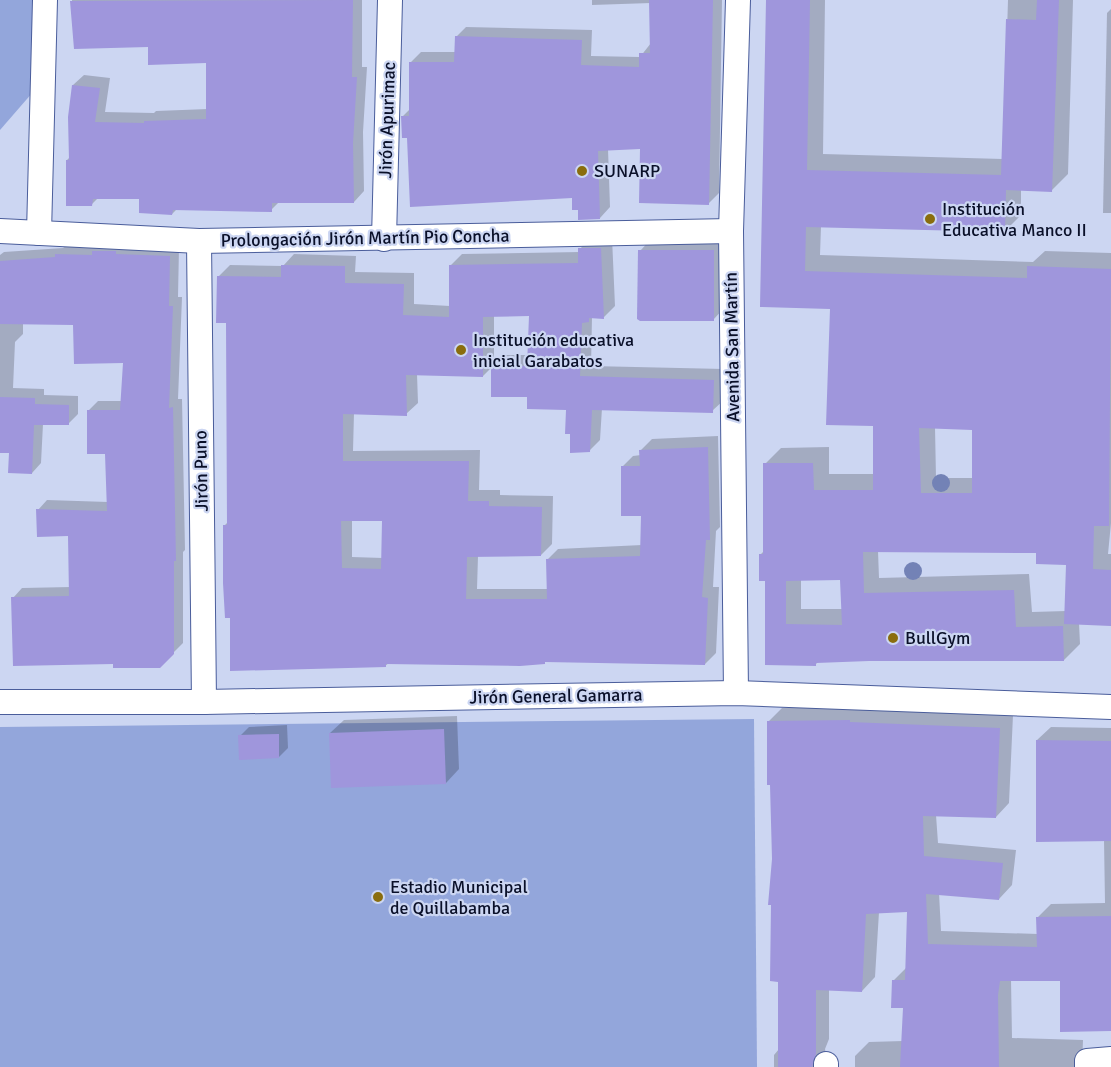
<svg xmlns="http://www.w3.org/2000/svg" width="1111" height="1067" viewBox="0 0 1111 1067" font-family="Signika,sans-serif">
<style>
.green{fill:#93a6db}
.shadow{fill:#0003;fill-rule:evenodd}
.building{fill:#9f96dc;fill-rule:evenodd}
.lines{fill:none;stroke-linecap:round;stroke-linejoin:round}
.street-casing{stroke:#4a5d9b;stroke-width:26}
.street{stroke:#fff;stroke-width:24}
.tree{fill:#7382b6}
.poi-dot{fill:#8a6d0e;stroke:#ccd6f2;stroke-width:2}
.labels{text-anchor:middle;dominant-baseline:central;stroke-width:4.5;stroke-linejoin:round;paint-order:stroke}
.street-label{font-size:18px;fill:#0a1029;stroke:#ccd6f2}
.poi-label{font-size:18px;fill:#0a1029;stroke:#ccd6f2;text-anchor:start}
</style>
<rect width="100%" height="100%" fill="#ccd6f2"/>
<g class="green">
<path d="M0 0H33V92L0 130Z"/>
<path d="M754 719 757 1067H0V727Z"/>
</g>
<g class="shadow">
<path d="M72 0H362V67H367L363 132 364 191 354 202 280 201 271 210 177 209 172 214 141 198H98L92 204 67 160 70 157 73 85 84 75 110 78 105 112 154 113 156 111 208 109V61L149 46 76 47Z"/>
<path d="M592 0H722L719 193 709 203 642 148 608 149 610 207 600 218 580 208 573 197 408 137 403 116 410 109V63L421 52H456V37L466 27 592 30 591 56 640 57 651 43V3L592 5Z"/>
<path d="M768 0H825L823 154 1003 159 1008 0H1073L1068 174 1052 190 1021 189V215L1005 231 821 226 820 255 1033 262 1045 251 1111 253V523L1108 554H1111V624L1079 623 1080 644 1064 660 869 659 818 662 816 664H766V580L760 555 764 551 765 464 781 448 829 447V474H875V425L831 308 761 306ZM935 427 974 428 973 478H936ZM878 551H1038L1068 563 1066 611 1032 612 1029 574 879 578ZM841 578 843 609H801V579Z"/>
<path d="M1111 9V213H1103L1107 13Z"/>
<path d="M591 237H612L615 306 604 317H592L591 366 724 369V400L712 411 602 408 600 440 589 451 572 433 567 408 528 396 492 367 483 376 417 374 418 403 406 414 354 413 353 451 480 450 479 490H500V495L553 496 552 544 541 555 478 556 477 589H548L547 560 558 549 642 545 643 514 622 467 633 456 641 455V450L652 439 718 436 720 527 716 531 713 587H719L716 653 705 664 546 661 389 663 385 666 231 616 225 525 229 521 227 322 218 277 230 265 283 266 294 254 356 256 355 272 414 273V304L450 306 451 265 462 254 580 252V249ZM531 314 529 355H503L494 364V315ZM352 519H384L383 558 352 557Z"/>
<path d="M653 237H727L726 306 713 320 640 251Z"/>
<path d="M67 245 179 247 178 297H182L178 399H182L185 550 183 552V643L159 667 115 662 13 598 22 588 71 587 70 535 38 510 47 500 108 502 106 453 88 411 98 401H122L125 362 75 324 23 323V334L15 342 13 388 44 389V395L78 396V414L68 424H43L41 463 32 473 11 452H0V255L4 252 63 248Z"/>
<path d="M863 707 1013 715 1009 803 996 817 936 815 938 843 1016 850 1012 885 999 899 939 893 941 931 1038 934V917L1051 904 1105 903 1104 840 1037 740 1051 727 1111 728V1030L1061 979H1011L1012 1038 1083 1040 1082 1067H855V1056L869 1042 903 1041 904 1006 893 981 907 967 908 910 879 912 875 977 862 991 829 989V1039L825 1049 827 1060 820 1067H774V1055L779 1049 780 980 769 721 782 708Z"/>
<path d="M457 716 459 769 446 783 330 733 344 720Z"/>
<path d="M287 725 288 748 279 757 240 736 249 727Z"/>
</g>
<g class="building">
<path d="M353 0 352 77H357L353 143 354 203H272V212L173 210 172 215 139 213V199H93L92 206H66V160H69L68 117 72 85 100 88 95 122 144 123V121L206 119V63L148 65V47L74 49 70 1Z"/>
<path d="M649 0H713L709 205 639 203 640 149 598 151 600 219 578 220V210H572V198L410 207 407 138H402L401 116H409V62H454L455 36 582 40 581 65 639 67V53H650Z"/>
<path d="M766 0H810L807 170 1001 175 1006 19 1036 20 1037 0H1059L1052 192 1006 190 1005 232 806 227 805 271 1027 278V266L1111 269 1109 526H1094L1093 569 1111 570V626L1064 624 1066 565 1036 564V553L863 552 864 593 1014 590 1016 627 1063 626 1064 661H869L816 663V666L765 665V581H759V554H763V463H813L814 490H873V426L826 425 830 309 760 307ZM919 428 972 430V493H921ZM840 580 842 625 786 624V581Z"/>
<path d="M578 248H601L604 319 589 318V322L582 323 580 376 714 380 713 413 592 410 590 452 570 453V434H565L566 410 527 409V397H491V366H527L529 316 483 317V377L406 375 407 416 343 414V461H469L468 501H489V506L542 507 541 556 467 557 466 599H547L546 559 640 556 641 516H621V466H640L639 450 708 447 710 540H706L702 597 708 598 705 665 545 662V664L520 666 386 664V667L230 671V618H225L223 583V525H227L226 323H216L217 276 281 277V265L345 266V283L404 284 403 315 449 317V265L578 263ZM341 521H382L381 569 342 568Z"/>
<path d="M638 250H714V321H640L637 319Z"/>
<path d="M92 251H116V254L170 256 169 306H173L169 408 173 407 176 561H174V654L160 668H113V664L13 666 11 597 69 596 68 536 37 537 36 509 107 511 105 454H87V410H120L123 363 74 364 73 325 0 324V261L55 257V254L92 255Z"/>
<path d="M0 397 35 398V404L69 405V425H34L32 474 8 473 9 453H0Z"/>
<path d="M850 720V722L1000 728 996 818 923 816 924 856 1003 863 999 900 926 894 928 944 1037 947 1036 917 1111 916V1031L1060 1032V981H1000L998 995 999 1067H900L903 1008H891L892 980H905L907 912 866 914 862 992 816 990V1054L812 1067H778V982L770 981 771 905H768L772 859 770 785H767V721Z"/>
<path d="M444 729 446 784 331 788 329 733Z"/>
<path d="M279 734V758L239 760 238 735Z"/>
<path d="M1036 740 1111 741V841L1036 842Z"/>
</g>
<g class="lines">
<g class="street-casing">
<g id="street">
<path d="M0 231 199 241 731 231"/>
<path d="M39 233 45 0"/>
<path d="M384 239 390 0"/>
<path d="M199 241 204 702"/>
<path d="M736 693 731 231 738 0"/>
<path d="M0 702H204L736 693 1111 707"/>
<path d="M826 1064V1067"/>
<path d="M1087 1067V1061L1111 1059"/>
</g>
</g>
<use href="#street" class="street"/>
</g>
<g class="tree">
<circle cx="941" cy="483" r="9"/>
<circle cx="913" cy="571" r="9"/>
</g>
<g class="poi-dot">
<circle cx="582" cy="171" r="6"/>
<circle cx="930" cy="219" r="6"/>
<circle cx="461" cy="350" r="6"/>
<circle cx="893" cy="638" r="6"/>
<circle cx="378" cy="897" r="6"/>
</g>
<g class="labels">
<g class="street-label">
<text transform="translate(387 120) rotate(-88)">Jirón Apurimac</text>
<text transform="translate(365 238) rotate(-1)">Prolongación Jirón Martín Pio Concha</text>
<text transform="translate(732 347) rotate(-91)">Avenida San Martín</text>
<text transform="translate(201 471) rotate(-91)">Jirón Puno</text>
<text transform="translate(556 696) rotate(-1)">Jirón General Gamarra</text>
</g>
<g class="poi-label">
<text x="594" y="171">SUNARP</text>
<text x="942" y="209">Institución<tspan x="942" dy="21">Educativa Manco II</tspan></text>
<text x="473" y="340">Institución educativa<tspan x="473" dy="21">inicial Garabatos</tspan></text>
<text x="905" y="638">BullGym</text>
<text x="390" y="887">Estadio Municipal<tspan x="390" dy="21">de Quillabamba</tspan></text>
</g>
</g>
</svg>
